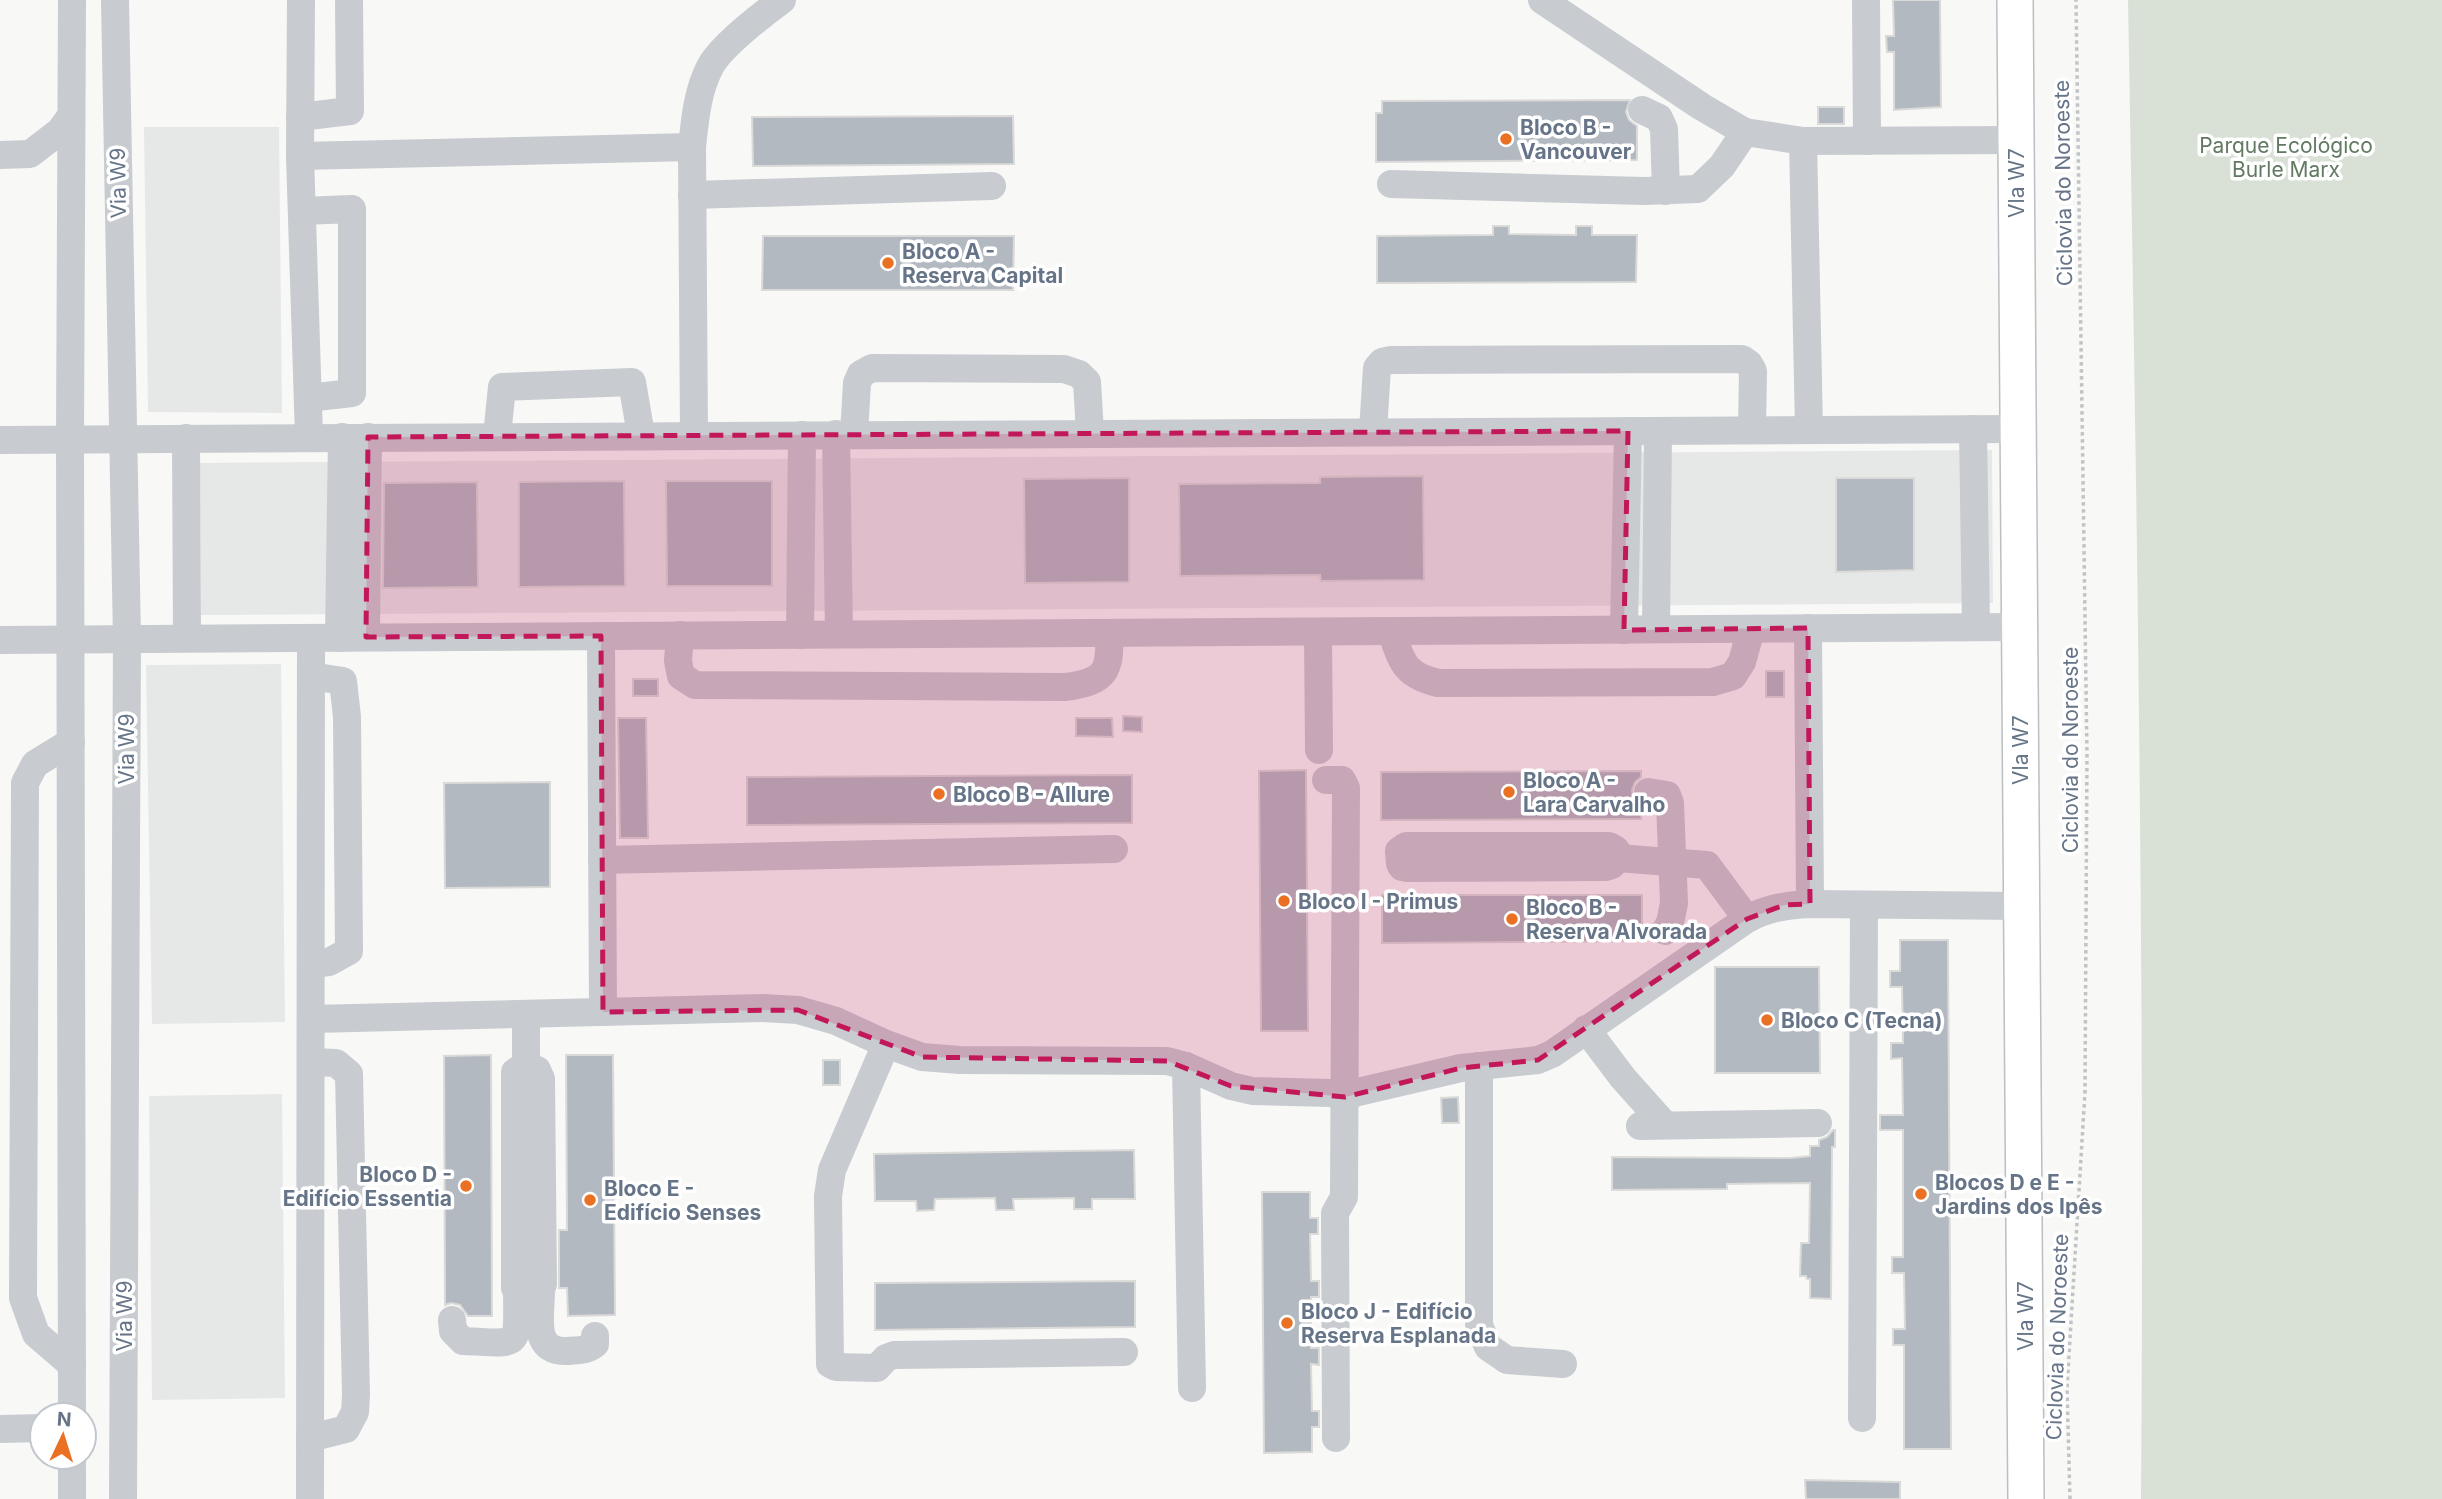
<svg xmlns="http://www.w3.org/2000/svg" width="2442" height="1499" viewBox="0 0 2442 1499" font-family="Inter,sans-serif">
<style>
.built{fill:#e6e7e7}
.green{fill:#d9e1d6}
.building{fill:#b3b9c0;stroke:#dadad8;stroke-width:2}
.lines{fill:none;stroke-linecap:round;stroke-linejoin:round}
.major-casing{stroke:#bbbec2;stroke-width:38}
.path{stroke:#c2c3c6;stroke-width:3.5;stroke-dasharray:3.5 3.5;stroke-linecap:butt}
.minor{stroke:#c8cbcf;stroke-width:28}
.major{stroke:#fff;stroke-width:35}
.marked{fill:#c2185b;fill-opacity:0.2;stroke:#c2185b;stroke-width:5;stroke-dasharray:14 9;stroke-linejoin:round}
.poi-dot{fill:#ea7124;stroke:#fff;stroke-width:2.5}
.labels{text-anchor:middle;dominant-baseline:central;stroke-width:7;stroke-linejoin:round;paint-order:stroke}
.poi-label{font-size:21px;font-weight:bold;fill:#667488;stroke:#fff;text-anchor:start}
.park-label{font-size:21px;fill:#627a61;stroke:#fff}
.street-label{font-size:21px;fill:#667488;stroke:#fff}
</style>
<rect width="100%" height="100%" fill="#f8f8f6"/>
<g class="built">
<path d="M144 127H279L282 413 148 412Z"/>
<path d="M1992 450 1993 603 201 615 200 463Z"/>
<path d="M281 664 285 1022 152 1024 146 665Z"/>
<path d="M282 1094 285 1398 152 1400 149 1096Z"/>
</g>
<path class="green" d="M2128 0H2442V1499H2141C2145 999 2137 500 2128 0Z"/>
<g class="building">
<path d="M1893 0H1940L1941 107 1894 110V52H1887L1886 36H1894Z"/>
<path d="M1630 100 1626 112 1629 120 1637 126V160L1376 162V113H1382V101Z"/>
<rect x="1818" y="107" width="26" height="17"/>
<path d="M1013 116 1014 164 753 166 752 117Z"/>
<path d="M1493 226H1509V234L1576 235V226H1592V235H1637L1636 282 1377 283V236L1493 235Z"/>
<path d="M763 236H1014L1013 290H762Z"/>
<path d="M1423 476 1424 580 1321 581 1320 575 1180 576 1179 484 1320 483V477Z"/>
<path d="M1129 478V582L1025 583 1024 479Z"/>
<path d="M1836 478H1914V570L1836 572Z"/>
<path d="M624 481 625 586 519 587V482Z"/>
<path d="M666 481H772V586H667Z"/>
<path d="M477 482 478 587 383 588 384 483Z"/>
<rect x="1766" y="671" width="18" height="26"/>
<rect x="633" y="679" width="25" height="17"/>
<path d="M1123 716 1142 717V732L1123 731Z"/>
<path d="M618 718H646L648 838H620Z"/>
<path d="M1076 718H1112L1113 737 1076 736Z"/>
<path d="M1306 770 1308 1031H1261L1259 771Z"/>
<path d="M1641 771V777L1635 782 1632 790 1633 799 1641 806V819L1381 820V772Z"/>
<path d="M1132 775V823L747 825V777Z"/>
<path d="M550 782V887L445 888 444 783Z"/>
<path d="M1382 895H1642V941L1382 943Z"/>
<path d="M1900 940H1948L1951 1449H1904V1345H1893V1329H1905L1904 1273H1892V1257H1903V1130H1880V1115H1903L1902 1058 1891 1059V1043H1903L1902 987H1890V971H1900Z"/>
<path d="M1715 967H1819L1820 1073H1715Z"/>
<path d="M491 1055 492 1316H468L460 1305 451 1303 445 1305 444 1056Z"/>
<path d="M566 1055H613L615 1315 568 1316 567 1288H559V1230H567Z"/>
<rect x="823" y="1060" width="17" height="25"/>
<path d="M1458 1097 1459 1123H1442L1441 1098Z"/>
<path d="M1833 1130H1835V1147H1832L1831 1299 1810 1298V1279H1807L1806 1276H1800L1801 1243H1809L1810 1183 1727 1184V1189L1612 1190V1157L1790 1158 1810 1156V1146H1819V1140L1827 1137Z"/>
<path d="M1134 1150 1135 1199H1092V1209H1074V1198L1013 1199 1014 1210H996L995 1198 935 1199 934 1210 917 1211 916 1201H875L874 1154Z"/>
<path d="M1262 1192H1310V1218H1318V1234H1310L1311 1281H1319V1297H1311V1348H1319V1365L1311 1364 1312 1411H1319V1427H1312V1452L1264 1453Z"/>
<path d="M1135 1281V1327L875 1330V1283Z"/>
<path d="M1805 1480 1900 1482V1499H1806Z"/>
</g>
<g class="lines">
<g class="major-casing">
<path id="major" d="M2015 0 2026 1499"/>
</g>
<path class="path" d="M2070 1499 2067 1388 2085 1092 2087 755 2076 0"/>
<g class="minor">
<path d="M115 0 127 639 123 1499"/>
<path d="M301 0 300 156 309 437"/>
<path d="M1542 0 1702 107 1745 132 1803 141 2016 140"/>
<path d="M1866 0 1867 141"/>
<path d="M1642 110 1659 118 1664 129 1666 191"/>
<path d="M300 117 350 111 349 0"/>
<path d="M1803 141 1809 430"/>
<path d="M0 155 30 154 60 131 71 116"/>
<path d="M300 156 692 147"/>
<path d="M1391 184 1644 191 1698 189 1722 166 1745 132"/>
<path d="M692 195 992 186"/>
<path d="M302 211 352 209V393L308 398"/>
<path d="M1973 429 1976 627"/>
<path d="M1373 431 1377 368 1382 362 1391 360 1742 359 1749 364 1753 371 1752 430"/>
<path d="M836 434 839 634"/>
<path d="M854 434 857 383 861 374 872 368 1064 369 1079 374 1087 382 1090 433"/>
<path d="M694 435 692 147C695 120 697 92 710 67 720 47 763 14 782 0"/>
<path d="M497 436 502 387 632 382 641 435"/>
<path d="M186 438 187 638"/>
<path d="M0 440 2018 429"/>
<path d="M1808 628 1810 904"/>
<path d="M1656 629 1658 431"/>
<path d="M1624 630 1628 431"/>
<path d="M1391 631C1402 662 1404 675 1438 683L1713 682 1733 676 1742 662 1751 629"/>
<path d="M1318 632 1319 750"/>
<path d="M680 635 678 661 681 676 695 685 1065 687C1105 682 1111 672 1109 633"/>
<path d="M800 635 802 435"/>
<path d="M601 636 603 1012"/>
<path d="M366 637 368 437"/>
<path d="M339 638 342 437"/>
<path d="M0 640 2020 627"/>
<path d="M311 676 343 681 347 717 349 951 329 962 312 964"/>
<path d="M71 742 35 764 25 783 23 1298 36 1334 72 1365"/>
<path d="M1326 780H1342L1346 788 1344 1197 1335 1213 1336 1438"/>
<path d="M1648 792 1667 795 1670 803 1674 903 1670 923 1665 931"/>
<path d="M1406 846H1609L1616 850 1618 858 1612 865 1606 867 1407 868 1402 867 1400 864 1399 851Z"/>
<path d="M1618 858 1707 865 1747 919"/>
<path d="M602 860 1114 849"/>
<path d="M526 1014V1065"/>
<path d="M312 1019 763 1008 798 1010 836 1021 886 1044 922 1057 960 1060 1167 1061 1186 1066 1231 1086 1252 1091 1331 1093 1345 1097 1358 1092 1461 1068 1538 1060 1552 1054 1747 919C1768 908 1787 905 1810 904L2021 906"/>
<path d="M1586 1029 1623 1078 1665 1125"/>
<path d="M886 1044 832 1170 828 1196 830 1364 836 1367 877 1368 886 1358 894 1355 1124 1352"/>
<path d="M526 1065 537 1070 541 1079 543 1284 538 1296 529 1299 520 1296 515 1288V1072Z"/>
<path d="M1186 1066 1192 1388"/>
<path d="M1479 1066V1325L1488 1347 1507 1360 1563 1364"/>
<path d="M1640 1126 1818 1123"/>
<path d="M541 1291C541 1317 531 1352 568 1351 579 1350 586 1351 595 1344V1336"/>
<path d="M452 1320 453 1331 463 1341C519 1343 518 1351 517 1292"/>
<path d="M72 1415 70 438 72 0"/>
<path d="M1862 1418 1864 905"/>
<path d="M0 1429 42 1428"/>
<path d="M310 1438 346 1429 355 1412 356 1395 349 1074 336 1063 312 1062"/>
<path d="M72 1457V1499"/>
<path d="M310 1499 311 638"/>
</g>
<use href="#major" class="major"/>
</g>
<path class="marked" d="M1628 431 1624 630 1808 628 1810 904 1784 905 1747 919 1538 1060 1461 1068 1345 1097 1231 1086 1167 1061 922 1057 798 1010 603 1012 601 636 366 637 368 437Z"/>
<g class="poi-dot">
<circle cx="1506" cy="139" r="7"/>
<circle cx="888" cy="263" r="7"/>
<circle cx="1509" cy="792" r="7"/>
<circle cx="939" cy="794" r="7"/>
<circle cx="1284" cy="901" r="7"/>
<circle cx="1512" cy="919" r="7"/>
<circle cx="1767" cy="1020" r="7"/>
<circle cx="466" cy="1186" r="7"/>
<circle cx="1921" cy="1194" r="7"/>
<circle cx="590" cy="1200" r="7"/>
<circle cx="1287" cy="1323" r="7"/>
</g>
<g class="labels">
<g class="poi-label">
<text x="1520" y="127">Bloco B -<tspan x="1520" dy="24">Vancouver</tspan></text>
<text x="902" y="251">Bloco A -<tspan x="902" dy="24">Reserva Capital</tspan></text>
<text x="1523" y="780">Bloco A -<tspan x="1523" dy="24">Lara Carvalho</tspan></text>
<text x="953" y="794">Bloco B - Allure</text>
<text x="1298" y="901">Bloco I - Primus</text>
<text x="1526" y="907">Bloco B -<tspan x="1526" dy="24">Reserva Alvorada</tspan></text>
<text x="1781" y="1020">Bloco C (Tecna)</text>
<text x="452" y="1174" text-anchor="end">Bloco D -<tspan x="452" dy="24">Edifício Essentia</tspan></text>
<text x="1935" y="1182">Blocos D e E -<tspan x="1935" dy="24">Jardins dos Ipês</tspan></text>
<text x="604" y="1188">Bloco E -<tspan x="604" dy="24">Edifício Senses</tspan></text>
<text x="1301" y="1311">Bloco J - Edifício<tspan x="1301" dy="24">Reserva Esplanada</tspan></text>
</g>
<g class="park-label">
<text x="2286" y="145">Parque Ecológico<tspan x="2286" dy="24">Burle Marx</tspan></text>
</g>
<g class="street-label">
<text transform="translate(118 183) rotate(-91)">Via W9</text>
<text transform="translate(2016 183) rotate(-90)">Vla W7</text>
<text transform="translate(2063 183) rotate(-91)">Ciclovia do Noroeste</text>
<text transform="translate(126 749) rotate(-90)">Via W9</text>
<text transform="translate(2020 750) rotate(-90)">Vla W7</text>
<text transform="translate(2070 750) rotate(-90)">Ciclovia do Noroeste</text>
<text transform="translate(124 1316) rotate(-90)">Via W9</text>
<text transform="translate(2025 1316) rotate(-90)">Vla W7</text>
<text transform="translate(2057 1337) rotate(-88)">Ciclovia do Noroeste</text>
</g>
</g>
<g transform="translate(63 1436) rotate(4)"><circle r="33" fill="#ffffff" stroke="#c2c7cf" stroke-width="2"/>
<path d="M0-5L12 26L0 18L-12 26Z" fill="#ea7124"/>
<text y="-10" font-size="19" font-weight="bold" text-anchor="middle" fill="#667488">N</text>
</g>
</svg>
